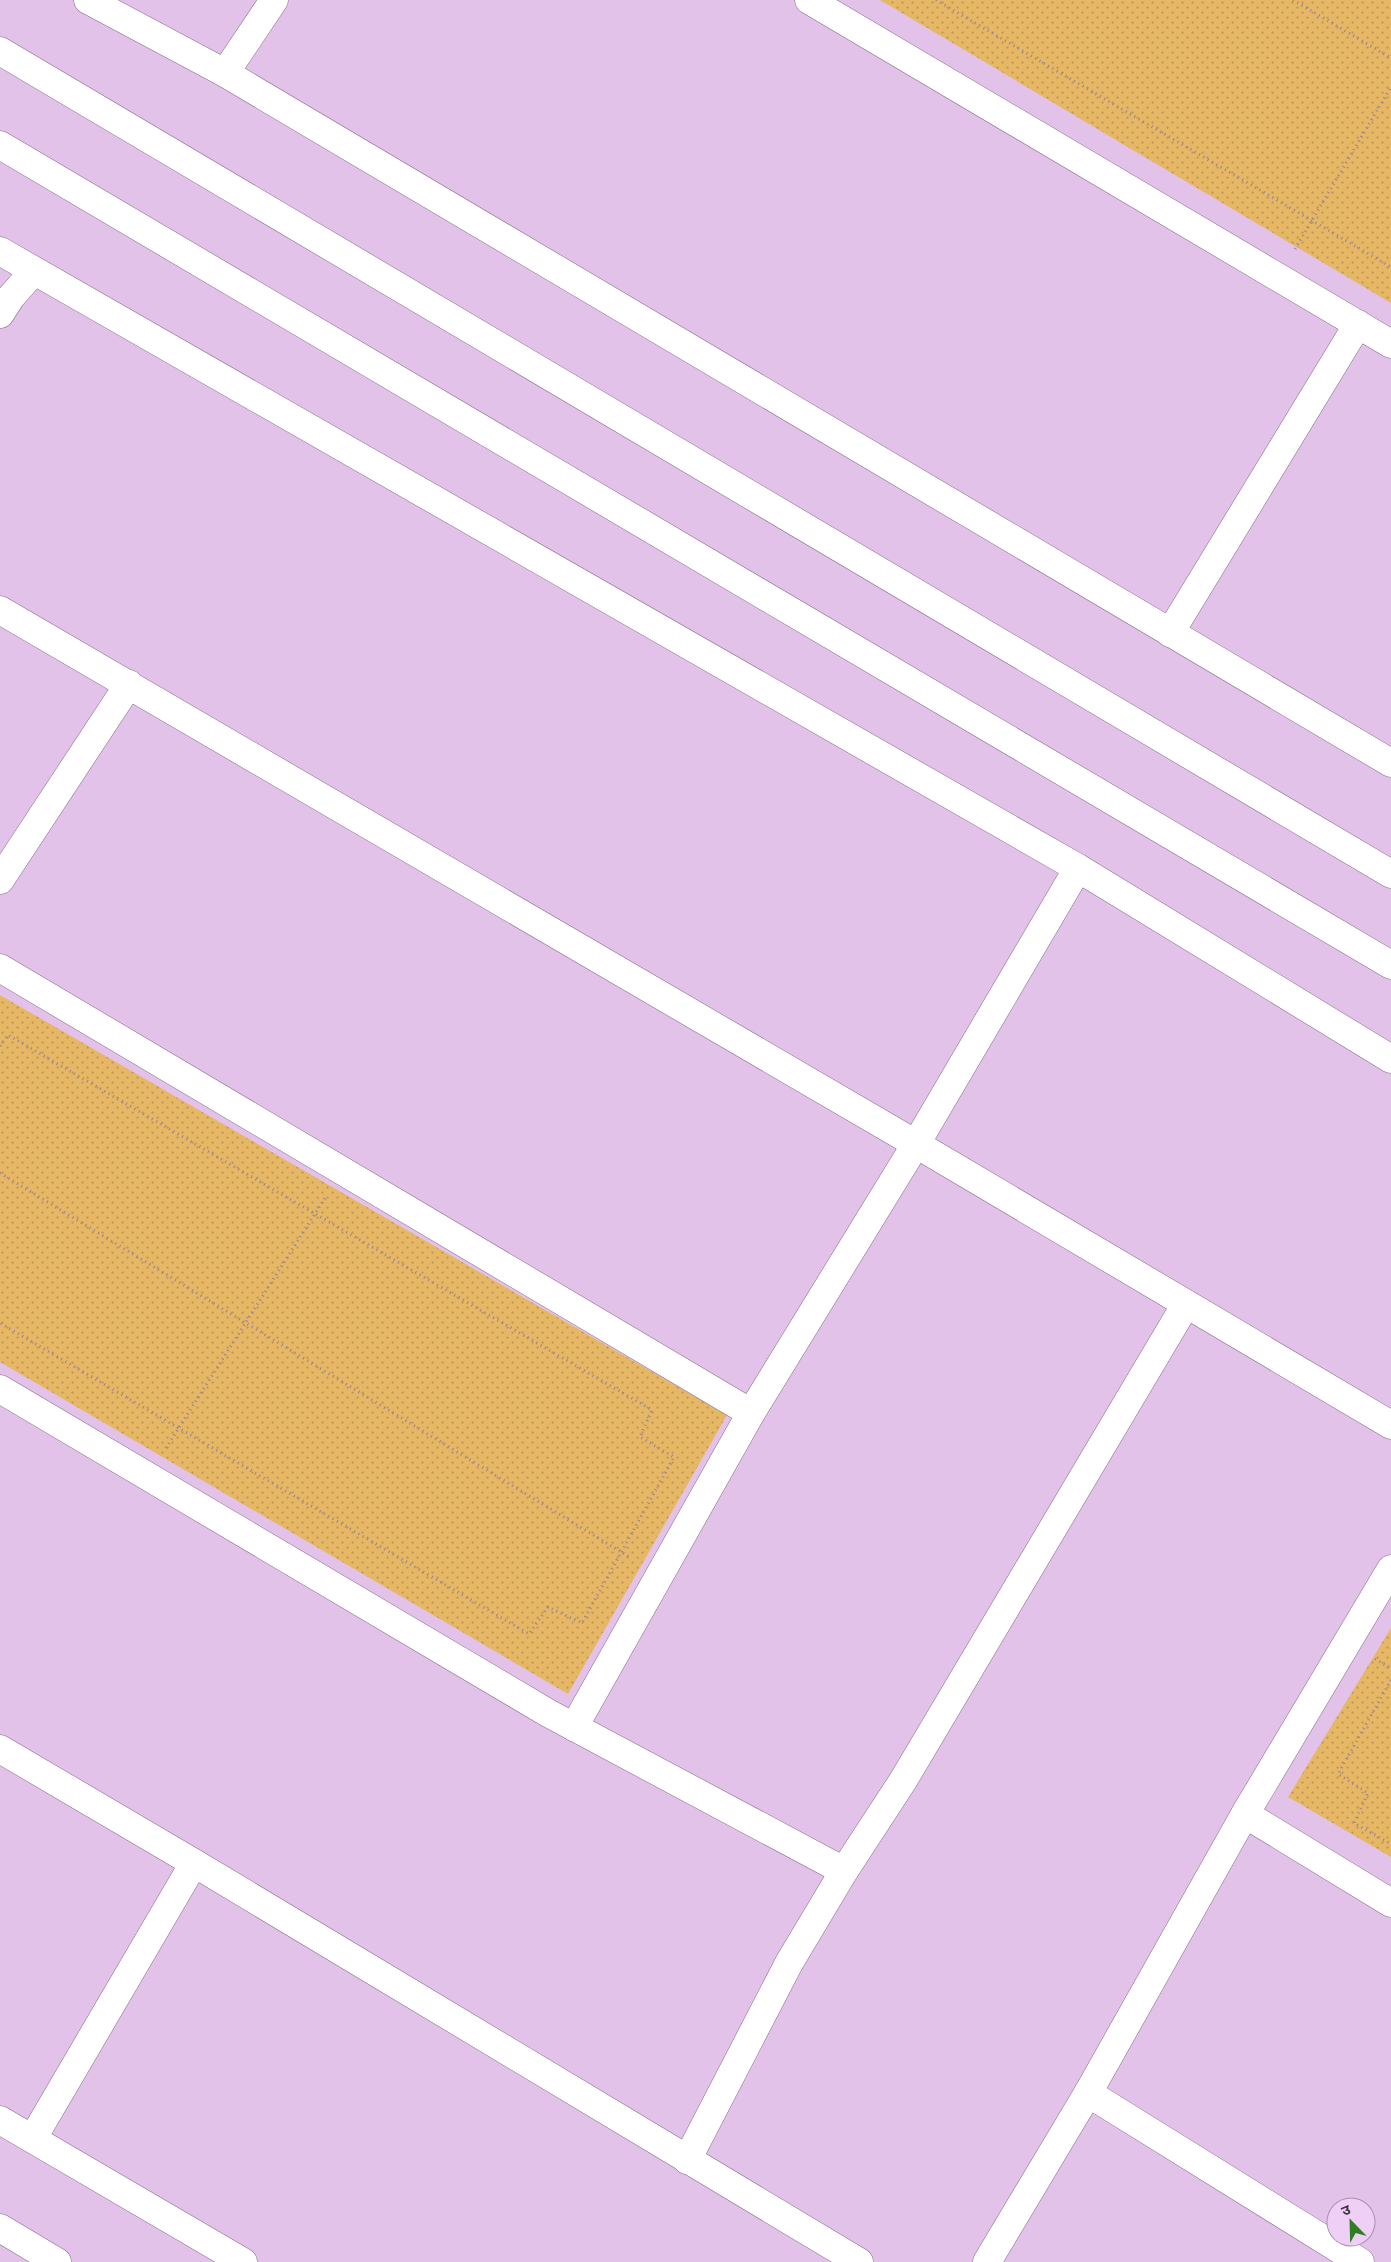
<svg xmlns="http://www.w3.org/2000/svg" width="1391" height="2262" viewBox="0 0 1391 2262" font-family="Karla,'Noto Sans Devanagari',sans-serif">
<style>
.park{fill:url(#park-dots)}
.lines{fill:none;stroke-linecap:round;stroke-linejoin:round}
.minor-casing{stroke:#896c8f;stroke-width:29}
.path{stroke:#967f9a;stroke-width:3;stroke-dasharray:1 4;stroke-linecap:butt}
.minor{stroke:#fff;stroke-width:28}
</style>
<defs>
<pattern id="park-dots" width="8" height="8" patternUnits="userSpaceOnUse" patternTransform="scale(1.25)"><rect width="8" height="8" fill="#e6b866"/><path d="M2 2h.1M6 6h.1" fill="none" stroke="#bc9656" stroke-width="1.8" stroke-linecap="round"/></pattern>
</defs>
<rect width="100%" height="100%" fill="#e2c2e8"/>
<g class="park">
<path d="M880 0H1391V303Z"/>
<path d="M0 995 727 1415 568 1694 0 1362Z"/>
<path d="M1391 1628V1857L1288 1797Z"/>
</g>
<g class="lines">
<g class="minor-casing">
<g id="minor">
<path d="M88 0 225 73 1391 763"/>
<path d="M809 0 1391 344"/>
<path d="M0 51 1391 874"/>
<path d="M225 73 274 0"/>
<path d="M0 145 1391 965"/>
<path d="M0 251 1078 868 1391 1059"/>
<path d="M0 314 11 297 33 272"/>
<path d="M0 610 916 1144 1391 1425"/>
<path d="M1170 633 1358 324"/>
<path d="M0 880 129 684"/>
<path d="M0 968 751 1413"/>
<path d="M0 1389 548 1713 844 1871"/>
<path d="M574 1727 751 1413 916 1144 1078 868"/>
<path d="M0 1749 194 1863 859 2262"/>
<path d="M1245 1814 1391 1903"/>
<path d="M1088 2093 1360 2262"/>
<path d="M0 2120 243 2262"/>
<path d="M33 2138 194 1863"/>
<path d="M687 2160 789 1963 844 1871 904 1779 1186 1304"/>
<path d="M0 2228 57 2262"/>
<path d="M987 2262 1088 2093 1245 1814 1391 1569"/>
</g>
</g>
<g class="path">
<path d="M936 0 1391 267"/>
<path d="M1293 0 1391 58"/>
<path d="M1295 249 1391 87"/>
<path d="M0 1046 8 1035 652 1410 640 1437 674 1457 582 1623 548 1607 529 1634 0 1323"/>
<path d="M0 1173 631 1558"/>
<path d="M166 1448 325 1198"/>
<path d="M1375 1659 1391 1668"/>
<path d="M1391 1680 1338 1774 1368 1793 1354 1823 1391 1844"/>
</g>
<use href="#minor" class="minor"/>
</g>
<g transform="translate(1351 2222) rotate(337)"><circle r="24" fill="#f0cff6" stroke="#aa91af"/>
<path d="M0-4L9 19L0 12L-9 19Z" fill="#317d24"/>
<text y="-8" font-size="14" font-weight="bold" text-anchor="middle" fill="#423545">उ</text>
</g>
</svg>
